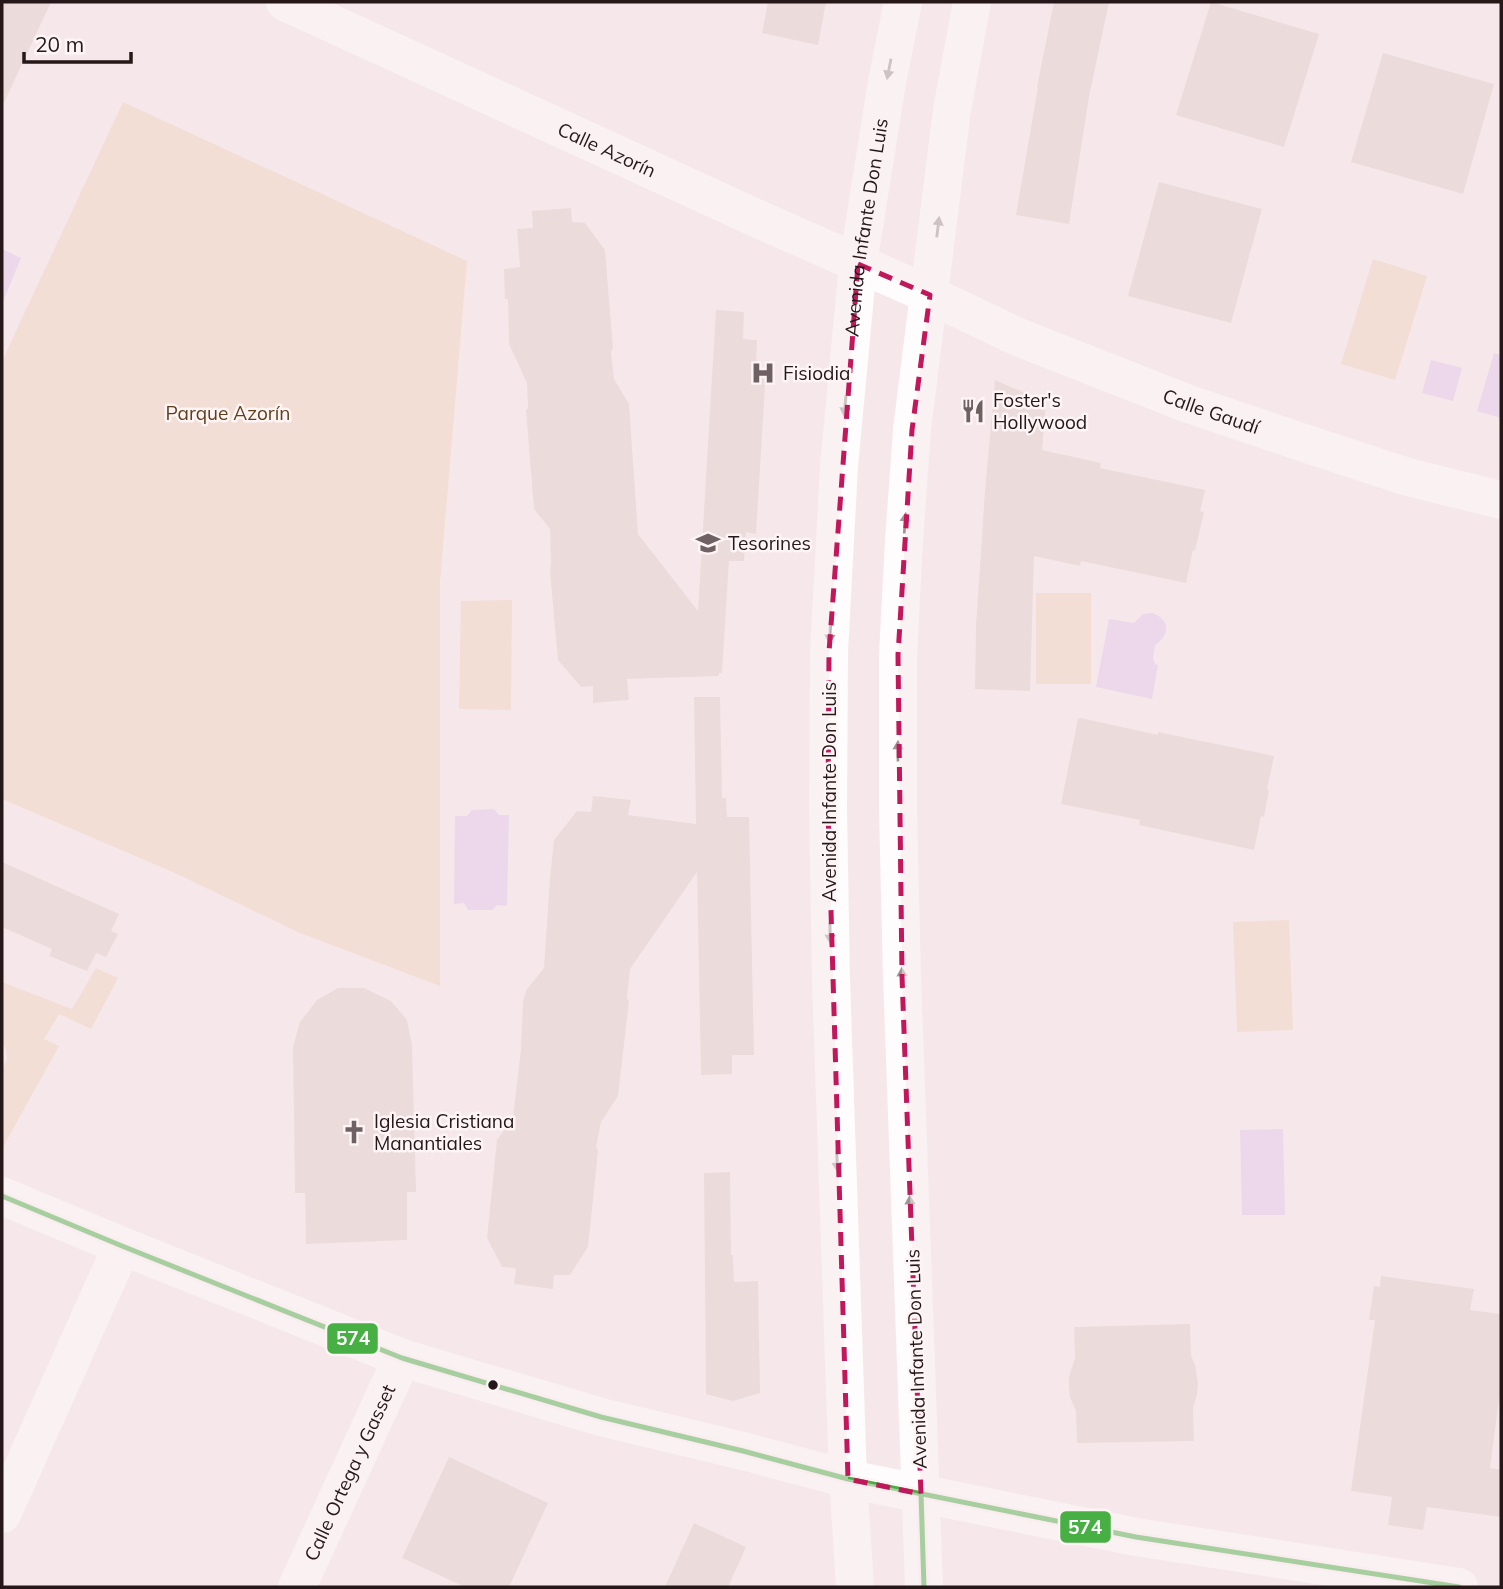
<svg xmlns="http://www.w3.org/2000/svg" width="1503" height="1589" viewBox="0 0 1503 1589" font-family="Mulish,sans-serif">
<style>
.green{fill:#eed2bd}
.water{fill:#dfc5ec}
.building{fill:#dfcdca}
.lines{fill:none;stroke-linecap:round;stroke-linejoin:round}
.minor{stroke:#fefcfc;stroke-width:38}
.bus-1-casing{stroke:#fdf4f6;stroke-width:10}
.bus-1{stroke:#48af45;stroke-width:5}
.oneway{fill:#9d9596}
.marked{fill:none;stroke:#c2185b;stroke-width:5;stroke-dasharray:14 9;stroke-linejoin:round}
.bus-dot{fill:#261719;stroke:#fdf4f6;stroke-width:2.5}
.labels{text-anchor:middle;dominant-baseline:central;stroke-width:5;stroke-linejoin:round;paint-order:stroke}
.street-label{font-size:19px;fill:#261719;stroke:#fdf4f6}
.poi-label{font-size:19px;fill:#261719;stroke:#fdf4f6;text-anchor:start}
.park-label{font-size:19px;fill:#5e3f1a;stroke:#fdf4f6}
.line-badge{stroke:#fdf4f6;stroke-width:2.5}
.badge-label{font-size:19px;text-anchor:middle;font-weight:bold;fill:#fff}
</style>
<rect width="100%" height="100%" fill="#f6e8ea"/>
<g class="green">
<path d="M123 102 467 261 440 582V986L300 933 175 873 2 799V361Z"/>
<path d="M1373 259 1427 276 1395 380 1341 364Z"/>
<rect x="1036" y="593" width="55" height="91"/>
<path d="M512 600 511 710 459 709 461 601Z"/>
<path d="M1289 920 1293 1030 1237 1032 1233 922Z"/>
<path d="M96 968 118 978 91 1029 59 1014 44 1039 59 1046 2 1149V1070L7 1059 6 1050 2 1041V982L72 1009Z"/>
</g>
<g class="water">
<path d="M2 249 21 258 2 304Z"/>
<path d="M1494 353 1501 355V418L1477 411Z"/>
<path d="M1431 360 1462 368 1453 401 1422 393Z"/>
<path d="M1152 613C1170 619 1171 635 1155 645L1153 658 1155 664 1158 665 1152 699 1096 687 1109 619 1134 623 1143 614Z"/>
<path d="M494 809 499 815H509L507 906 497 905 492 910H468L464 903 454 904 455 816H467L472 810Z"/>
<path d="M1283 1129 1285 1215H1242L1240 1130Z"/>
</g>
<g class="building">
<path d="M2 2H51L2 107Z"/>
<path d="M768 2H826L818 45 762 33Z"/>
<path d="M1054 2H1109L1089 97 1069 224 1016 215 1038 87H1037Z"/>
<path d="M1211 2 1319 34 1284 147 1176 115Z"/>
<path d="M1383 53 1494 84 1463 194 1351 162Z"/>
<path d="M1159 182 1262 209 1231 323 1128 296Z"/>
<path d="M571 208 572 222 585 223 605 250 613 348 611 352 614 379 629 404 638 534 698 611 716 310 744 312 743 339 757 340 756 368 766 369 756 534 746 532 744 561H729L722 673H719V676L627 679 629 700 593 703V686L581 687 558 660 550 572 551 562 550 529 534 509 526 410 528 408 527 383 509 344 508 299H505L504 269 520 267 517 229 533 228 532 211Z"/>
<path d="M995 380 1046 402 1042 450 1101 463 1100 468 1205 490 1200 511 1204 512 1195 551 1193 550 1186 583 1081 561 1080 566 1034 556 1030 691 975 689 976 626 985 491Z"/>
<path d="M694 697H720L722 798H726L727 817H749L754 1055H732V1074L701 1075 697 872 630 969 627 998 629 1001 618 1096 601 1122 596 1147 598 1151 588 1247 570 1275H554L553 1289 514 1284 516 1268 502 1267 487 1238 497 1140 513 1118 521 1049 523 1001 527 989 544 968 550 878 554 840 577 811 591 812 593 796 631 800 628 815 696 824Z"/>
<path d="M1081 718 1158 735V732L1274 756 1267 789 1269 790 1264 817 1261 816 1254 850 1139 825 1140 820 1061 804 1078 719Z"/>
<path d="M2 862 119 914 111 931 118 934 106 957 96 953 87 971 49 956 52 949 2 927Z"/>
<path d="M338 988H364L391 1001 407 1020 412 1045 416 1192H407V1240L306 1244 305 1193H295L293 1047 300 1022 317 1000Z"/>
<path d="M730 1172 731 1255H733L734 1282 758 1281 760 1393 733 1401 706 1394 704 1173Z"/>
<path d="M1381 1276 1474 1289 1470 1310 1501 1314V1385L1490 1468 1501 1470V1517L1427 1507 1423 1530 1388 1525 1392 1497 1351 1491 1375 1320H1369L1374 1286 1380 1287Z"/>
<path d="M1190 1324 1191 1356 1195 1365 1198 1383 1197 1395 1193 1408 1194 1441 1077 1443 1076 1411 1070 1397 1069 1387V1377L1075 1358 1074 1327Z"/>
<path d="M449 1457 548 1503 509 1587H465L402 1558Z"/>
<path d="M694 1523 746 1547 728 1587H665Z"/>
</g>
<g class="lines">
<g class="minor">
<path id="s1" d="M285 2 756 218 930 295 1018 337 1186 403 1310 445 1408 477 1501 500"/>
<path d="M2 1196 122 1246 402 1358 601 1417 743 1451 848 1479 1136 1537 1459 1587"/>
<path d="M2 1514 122 1246"/>
<path id="s2" d="M297 1587 402 1358"/>
<path id="s3" d="M855 1587 848 1479 831 980 828 810 829 652 839 466 858 264 887 82 903 2"/>
<path d="M924 1587 902 976 898 811V655L904 541 912 430 952 110 972 2"/>
</g>
<g class="bus-1-casing">
<g id="bus-1">
<path d="M2 1196 122 1246 402 1358 601 1417 743 1451 848 1479 1136 1537 1459 1587"/>
<path d="M921 1494 924 1587"/>
</g>
</g>
<use href="#bus-1" class="bus-1"/>
</g>
<defs><path id="oneway-solid" d="M-6-.8H1V-3.2L6.5 0L1 3.2V.8H-6Z" transform="scale(1.75)"/></defs>
<g class="oneway">
<use href="#oneway-solid" transform="translate(889 69) rotate(101)"/>
<use href="#oneway-solid" transform="translate(938 227) rotate(-83)"/>
<use href="#oneway-solid" transform="translate(845 406) rotate(95)"/>
<use href="#oneway-solid" transform="translate(905 523) rotate(-86)"/>
<use href="#oneway-solid" transform="translate(830 633) rotate(93)"/>
<use href="#oneway-solid" transform="translate(898 751) rotate(-90)"/>
<use href="#oneway-solid" transform="translate(830 933) rotate(89)"/>
<use href="#oneway-solid" transform="translate(902 978) rotate(-92)"/>
<use href="#oneway-solid" transform="translate(837 1161) rotate(88)"/>
<use href="#oneway-solid" transform="translate(910 1206) rotate(-92)"/>
</g>
<path d="M0 0H1503V1589H0ZM858 264 930 295 912 430 898 655 902 976 921 1494 848 1479 828 810 829 652Z" fill="#f6e8ea" fill-opacity=".55" fill-rule="evenodd"/>
<path class="marked" d="M858 264 930 295 912 430 898 655 902 976 921 1494 848 1479 828 810 829 652Z"/>
<defs>
<g id="hospital-bare" transform="scale(1.89)"><path d="M-5-5h3v3.5h4V-5h3V5h-3V1.5h-4V5h-3Z" fill="#6f6062" stroke="#fdf4f6" stroke-width="2.5" paint-order="stroke"/></g>
<g id="restaurant-bare" transform="scale(1.89)"><path d="M-5-6h1v4h1v-4h1v4h1v-4h1v5L-1.5 .5V6h-2V.5L-5-1ZM5-6V6H3V1.5H1.5Q1.5-4 5-6Z" fill="#6f6062" stroke="#fdf4f6" stroke-width="2.5" paint-order="stroke"/></g>
<g id="school-bare" transform="scale(1.89)"><path d="M0-5L7-2L0 1L-7-2ZM-4 1L0 2.5L4 1V4Q0 6-4 4Z" fill="#6f6062" stroke="#fdf4f6" stroke-width="2.5" paint-order="stroke"/></g>
<g id="church-bare" transform="scale(1.89)"><path d="M-1.2-6h2.4v3.5h3.3v2.4h-3.3V6h-2.4V-.1h-3.3v-2.4h3.3Z" fill="#6f6062" stroke="#fdf4f6" stroke-width="2.5" paint-order="stroke"/></g>
</defs>
<g fill-rule="evenodd">
<use href="#hospital-bare" x="763" y="373"/>
<use href="#restaurant-bare" x="973" y="411"/>
<use href="#school-bare" x="708" y="543"/>
<use href="#church-bare" x="354" y="1132"/>
</g>
<circle class="bus-dot" cx="493" cy="1385" r="6"/>
<g class="labels">
<g class="street-label">
<text stroke="none"><textPath href="#s1" startOffset="354">Calle Azorín</textPath></text>
<text stroke="none"><textPath href="#s3" startOffset="1362">Avenida Infante Don Luis</textPath></text>
<text stroke="none"><textPath href="#s1" startOffset="1013">Calle Gaudí</textPath></text>
<text transform="translate(829 792) rotate(-90)">Avenida Infante Don Luis</text>
<text transform="translate(916 1359) rotate(-92)">Avenida Infante Don Luis</text>
<text stroke="none"><textPath href="#s2" startOffset="126">Calle Ortega y Gasset</textPath></text>
</g>
<g class="poi-label">
<text x="783" y="373">Fisiodia</text>
<text x="993" y="400">Foster's<tspan x="993" dy="22">Hollywood</tspan></text>
<text x="728" y="543">Tesorines</text>
<text x="374" y="1121">Iglesia Cristiana<tspan x="374" dy="22">Manantiales</tspan></text>
</g>
<g class="park-label">
<text x="228" y="413">Parque Azorín</text>
</g>
</g>
<g class="line-badge">
<rect x="326" y="1322" width="53" height="33" rx="7" fill="#48af45"/>
<rect x="1059" y="1510" width="53" height="34" rx="7" fill="#48af45"/>
</g>
<g class="badge-label">
<text x="353" y="1345">574</text>
<text x="1085" y="1534">574</text>
</g>
<rect width="1503" height="1589" fill="none" stroke="#261719" stroke-width="7"/>
<path d="M24 52v10h107v-10" fill="none" stroke="#261719" stroke-width="3.5"/>
<text x="35" y="52" font-size="21" fill="#261719" stroke="#fdf4f6" stroke-width="5" paint-order="stroke">20 m</text>
</svg>
